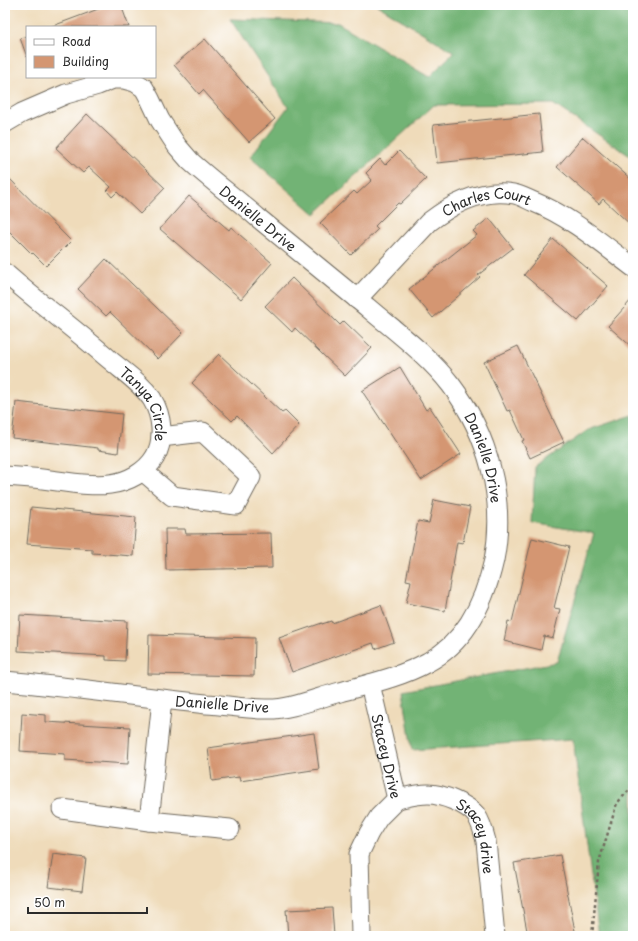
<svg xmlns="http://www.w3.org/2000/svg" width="638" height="941" viewBox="0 0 638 941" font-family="'Playpen Sans',sans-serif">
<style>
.forest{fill:#72b375;stroke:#4e6f50}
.building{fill:#d49672}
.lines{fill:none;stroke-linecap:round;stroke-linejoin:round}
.minor-casing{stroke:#70695d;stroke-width:21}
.path{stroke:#70695d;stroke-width:2.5;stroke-dasharray:3 3;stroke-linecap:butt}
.minor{stroke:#fff;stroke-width:19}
.labels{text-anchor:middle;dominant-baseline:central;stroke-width:3;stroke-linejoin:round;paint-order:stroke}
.street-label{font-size:14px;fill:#2b2b2b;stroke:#fff}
</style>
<rect width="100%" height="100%" fill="#fff"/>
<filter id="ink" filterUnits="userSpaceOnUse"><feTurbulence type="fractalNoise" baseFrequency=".025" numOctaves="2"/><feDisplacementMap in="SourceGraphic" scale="8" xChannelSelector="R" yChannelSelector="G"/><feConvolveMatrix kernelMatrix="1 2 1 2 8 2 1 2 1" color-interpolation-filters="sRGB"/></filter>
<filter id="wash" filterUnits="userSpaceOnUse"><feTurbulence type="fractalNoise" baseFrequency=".012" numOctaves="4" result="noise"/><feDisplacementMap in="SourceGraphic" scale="16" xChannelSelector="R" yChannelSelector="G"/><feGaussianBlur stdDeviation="0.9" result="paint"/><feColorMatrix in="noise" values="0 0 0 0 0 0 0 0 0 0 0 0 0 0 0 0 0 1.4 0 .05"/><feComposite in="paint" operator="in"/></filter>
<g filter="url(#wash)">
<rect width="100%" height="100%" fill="#efdbba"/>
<g class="forest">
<path d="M377 5H633V158L553 104 434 105 315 214 250 157 288 107 230 19 338 23 429 77 454 52Z"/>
<path d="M633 415V936H599L573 739 412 750 403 691 557 662 594 533 532 523 535 467 588 430Z"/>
</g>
<g id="blocks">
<g class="building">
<path d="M109 5H121L129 27H50Z"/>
<path d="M27 36V57L20 38Z"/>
<path d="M205 39 275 119 249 142 203 90 199 94 174 65Z"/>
<path d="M87 114 165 188 140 214 117 192 112 197 107 191 111 187 89 167 83 173 56 148Z"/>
<path d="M539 114 543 152 437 163 433 125Z"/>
<path d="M583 137 633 181V227L603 199 599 204 557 167Z"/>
<path d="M399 151 426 179 400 204 398 203 375 226 378 229 351 255 320 223 354 191 357 194 372 180 366 173 380 159 385 165Z"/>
<path d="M5 174 71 241 46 266 33 253 32 254 5 227Z"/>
<path d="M189 196 229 230 231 227 272 263 241 299 160 229Z"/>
<path d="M489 218 513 248 478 275 480 277 433 318 409 289 477 235 473 231Z"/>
<path d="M553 239 608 286 578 321 524 275Z"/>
<path d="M106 259 183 333 158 359 110 312 106 316 78 289Z"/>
<path d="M292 278 340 325 344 321 372 348 345 376 295 328 292 332 265 306Z"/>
<path d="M633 298V348L608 326Z"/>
<path d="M518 346 564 442 530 458 522 441 524 440 510 410 507 411 484 362Z"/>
<path d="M219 354 282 413 285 411 299 425 273 453 237 416 232 421 192 383Z"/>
<path d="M400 367 426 410 430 407 461 454 421 480 362 391Z"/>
<path d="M16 402 122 414 118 453 98 450V448L12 438Z"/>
<path d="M434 500 470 507 463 543 457 542 445 611 406 603 411 581 406 580 418 521 429 523Z"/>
<path d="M31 507 136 517 133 556 92 553V549L27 544Z"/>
<path d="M165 529H185L186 534 271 533 272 568 166 570Z"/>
<path d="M532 538 569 547 554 608 560 609 553 638 544 636 541 650 504 641 508 621 512 622Z"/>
<path d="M381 605 394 642 375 649 373 643 292 672 279 638 322 623V624L331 621 332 623Z"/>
<path d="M20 615 127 621 125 661 106 660V656L18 651Z"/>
<path d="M149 635 255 638 254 676 148 674Z"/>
<path d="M22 713 46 715V722L130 727 128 764 65 760V754L20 751Z"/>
<path d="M314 733 319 769 240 781 239 777 212 781 208 748Z"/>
<path d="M53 854 86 858 82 891 48 887Z"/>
<path d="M560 855 576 936H528L514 863Z"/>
<path d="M332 908 334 936H288L286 910Z"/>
</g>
</g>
</g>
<g filter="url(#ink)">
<use href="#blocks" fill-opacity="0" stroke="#70695d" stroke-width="1"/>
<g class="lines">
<g class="minor-casing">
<g id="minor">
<path id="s1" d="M5 123 22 113 66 94 98 85 113 79H124L135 82 144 88 150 99 160 120 177 146 190 161C211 180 235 198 257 217 294 247 330 277 367 307 395 331 428 355 451 385 488 434 506 499 494 560 485 600 466 642 428 662 401 677 369 684 340 692 317 698 290 710 266 709 246 709 226 705 206 704 139 697 72 687 5 681"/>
<path id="s2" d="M5 273C39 303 76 330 110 360 124 372 141 383 152 399 162 416 165 439 155 457 146 472 128 482 110 484 95 486 80 484 65 482 45 479 25 477 5 476"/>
<path id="s3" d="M357 299 429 222C452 204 483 188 514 194 520 195 527 199 534 202 571 217 601 243 633 267"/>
<path d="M143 471 172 496 236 505 251 477 203 432 161 437"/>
<path id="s4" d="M370 684 397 799"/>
<path id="s5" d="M397 799C407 797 417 794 428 794 442 794 467 804 476 815 481 822 484 833 486 841L495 936"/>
<path d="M62 809 149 821 230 829"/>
<path d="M149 821 162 700"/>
<path d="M361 936 359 854 369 833 379 817 397 799"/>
</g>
</g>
<path class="path" d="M592 936 599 862 617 803 633 786"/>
<use href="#minor" class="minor"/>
</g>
</g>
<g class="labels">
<g class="street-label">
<text stroke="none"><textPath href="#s3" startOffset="169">Charles Court</textPath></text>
<text stroke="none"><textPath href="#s1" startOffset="326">Danielle Drive</textPath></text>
<text stroke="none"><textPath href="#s2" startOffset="195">Tanya Circle</textPath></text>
<text stroke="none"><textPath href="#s1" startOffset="662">Danielle Drive</textPath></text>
<text transform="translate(222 704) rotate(4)">Danielle Drive</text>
<text stroke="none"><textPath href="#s4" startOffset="74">Stacey Drive</textPath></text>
<text stroke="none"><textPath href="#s5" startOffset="104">Stacey drive</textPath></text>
</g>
</g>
<rect width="638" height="941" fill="none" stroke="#fff" stroke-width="20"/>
<rect x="26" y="26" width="130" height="52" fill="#ffffff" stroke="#aaaaaa"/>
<rect x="34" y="39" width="20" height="6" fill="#ffffff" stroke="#aaaaaa"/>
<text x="62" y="46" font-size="12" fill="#2b2b2b">Road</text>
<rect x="34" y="56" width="20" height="12" fill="#d49672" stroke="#aaaaaa"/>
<text x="62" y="66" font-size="12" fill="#2b2b2b">Building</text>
<path d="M28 907v6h119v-6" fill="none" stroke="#2b2b2b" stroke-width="2"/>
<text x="34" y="907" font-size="12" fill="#2b2b2b" stroke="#ffffff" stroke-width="3" paint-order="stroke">50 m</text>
</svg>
